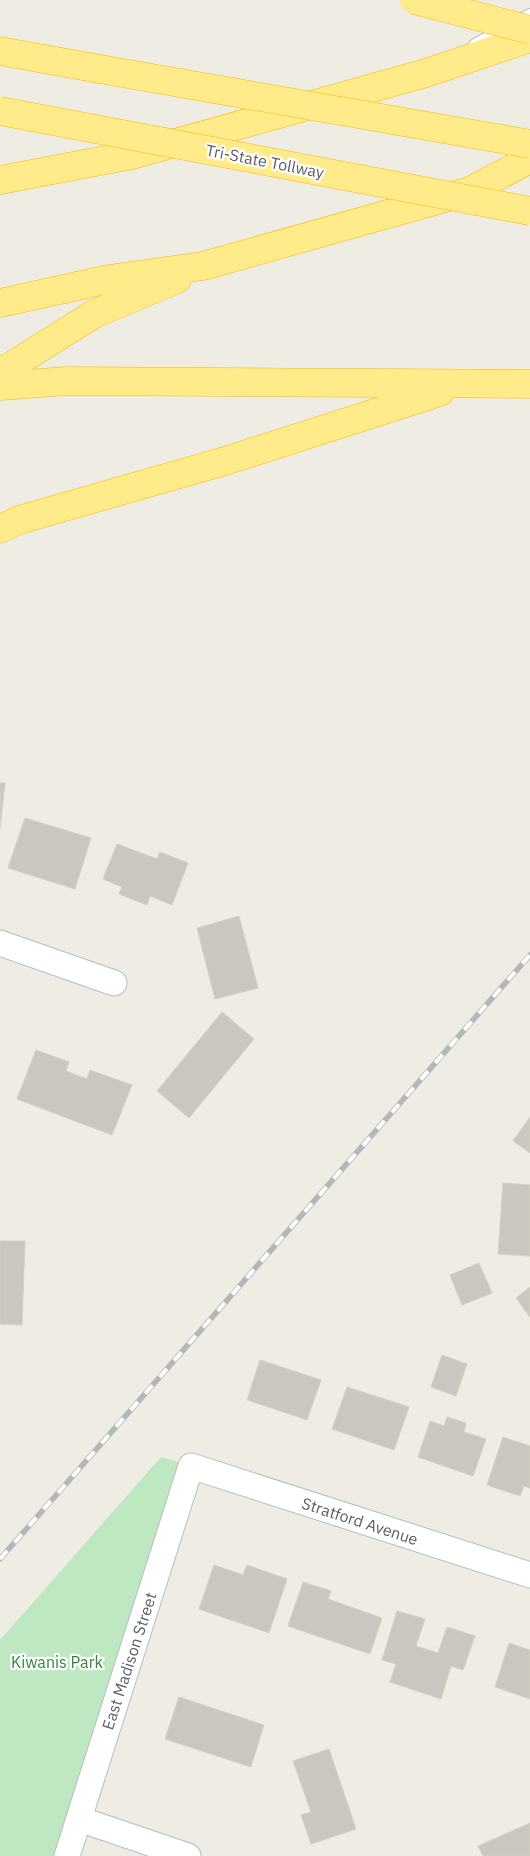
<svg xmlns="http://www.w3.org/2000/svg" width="530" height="1856" viewBox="0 0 530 1856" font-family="'IBM Plex Sans',sans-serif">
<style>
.green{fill:#bee8c2}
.building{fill:#cac7c0;stroke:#d4d0c1}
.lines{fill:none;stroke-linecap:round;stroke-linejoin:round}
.lane-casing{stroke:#b8bbc0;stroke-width:14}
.street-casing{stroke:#b8bbc0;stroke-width:27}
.highway-casing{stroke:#f2ba00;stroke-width:29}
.lane{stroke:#fff;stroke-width:12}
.street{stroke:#fff;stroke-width:25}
.highway{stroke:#ffeb8a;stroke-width:28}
.rail-casing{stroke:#b5b6b6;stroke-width:5.5}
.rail{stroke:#fff;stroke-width:4;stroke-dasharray:11;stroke-linecap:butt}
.highway-bridge-casing{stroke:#f2ba00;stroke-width:29;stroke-linecap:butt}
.highway-bridge{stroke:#ffeb8a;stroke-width:28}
.labels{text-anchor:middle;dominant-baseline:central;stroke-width:4.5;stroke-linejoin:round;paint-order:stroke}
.street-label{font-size:16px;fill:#5b5f65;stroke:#fff}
.park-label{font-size:16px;fill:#30873c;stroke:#fff}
</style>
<rect width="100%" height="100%" fill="#efede3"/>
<path class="green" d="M161 1457 181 1463 54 1856H0V1640Z"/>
<g class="building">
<path d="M0 783H5L0 829Z"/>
<path d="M25 818 91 838 75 889 8 868Z"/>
<path d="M117 844 157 859 160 852 188 863 172 905 150 896 147 905 119 894 122 887 103 879Z"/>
<path d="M239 916 258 988 215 999 197 928Z"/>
<path d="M222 1012 254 1039 189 1118 157 1091Z"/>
<path d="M36 1050 69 1062 66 1071 87 1079 90 1070 132 1085 112 1135 17 1099Z"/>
<path d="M530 1117V1153L513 1141Z"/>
<path d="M503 1183 530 1185V1256L498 1254Z"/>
<path d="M0 1241H25L22 1325 0 1324Z"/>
<path d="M479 1263 492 1293 462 1305 450 1275Z"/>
<path d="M530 1287V1317L516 1298Z"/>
<path d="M442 1355 467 1364 456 1396 431 1387Z"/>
<path d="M260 1360 321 1380 307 1420 247 1400Z"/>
<path d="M347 1387 409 1407 394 1450 332 1429Z"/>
<path d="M447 1417 466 1423 464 1432 486 1439 473 1476 418 1457 430 1421 444 1426Z"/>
<path d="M503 1437 530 1446V1488L524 1486 520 1496 487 1485Z"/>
<path d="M214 1565 243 1575 247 1565 287 1579 269 1633 199 1609Z"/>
<path d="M303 1582 331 1591 328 1599 382 1618 370 1654 288 1626Z"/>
<path d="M397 1611 425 1619 416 1646 438 1653 447 1627 475 1636 463 1670 451 1666 441 1699 390 1682 396 1664 382 1660Z"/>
<path d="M509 1643 530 1650V1699L495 1687Z"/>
<path d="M179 1697 264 1725 251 1767 165 1739Z"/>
<path d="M329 1749 356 1829 311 1844 301 1815 311 1812 293 1761Z"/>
<path d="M530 1823V1856H483L478 1846Z"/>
</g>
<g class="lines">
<g class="lane-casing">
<path id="lane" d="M475 45 530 15"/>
</g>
<g class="street-casing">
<g id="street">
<path d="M0 943 114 983"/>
<path d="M79 1819 188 1856"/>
<path d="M67 1856 191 1466 530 1575"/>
</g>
</g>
<g class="highway-casing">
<g id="highway">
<path d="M0 51 94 68"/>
<path d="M0 180 132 155 426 73 530 38"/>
<path d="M0 303 109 279 203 266 470 191 530 159"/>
<path d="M0 373 94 314 177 279"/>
<path d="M0 386 67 381 530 384"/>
<path d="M0 529 19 520 225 461 440 392"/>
</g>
</g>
<use href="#lane" class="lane"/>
<use href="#street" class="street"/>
<use href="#highway" class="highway"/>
<g class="rail-casing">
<path id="rail" d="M0 1559 530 955"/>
</g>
<use href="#rail" class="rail"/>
<g class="highway-bridge-casing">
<g id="highway-bridge">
<path d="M414 0 530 30"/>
<path d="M94 68 530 144"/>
<path d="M0 111 530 211"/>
</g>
</g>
<use href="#highway-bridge" class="highway-bridge"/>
</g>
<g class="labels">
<g class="street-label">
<text transform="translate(265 161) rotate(11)">Tri-State Tollway</text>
<text transform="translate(360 1521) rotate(18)">Stratford Avenue</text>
<text transform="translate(129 1661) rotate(-72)">East Madison Street</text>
</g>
<g class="park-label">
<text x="57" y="1662">Kiwanis Park</text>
</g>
</g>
</svg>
